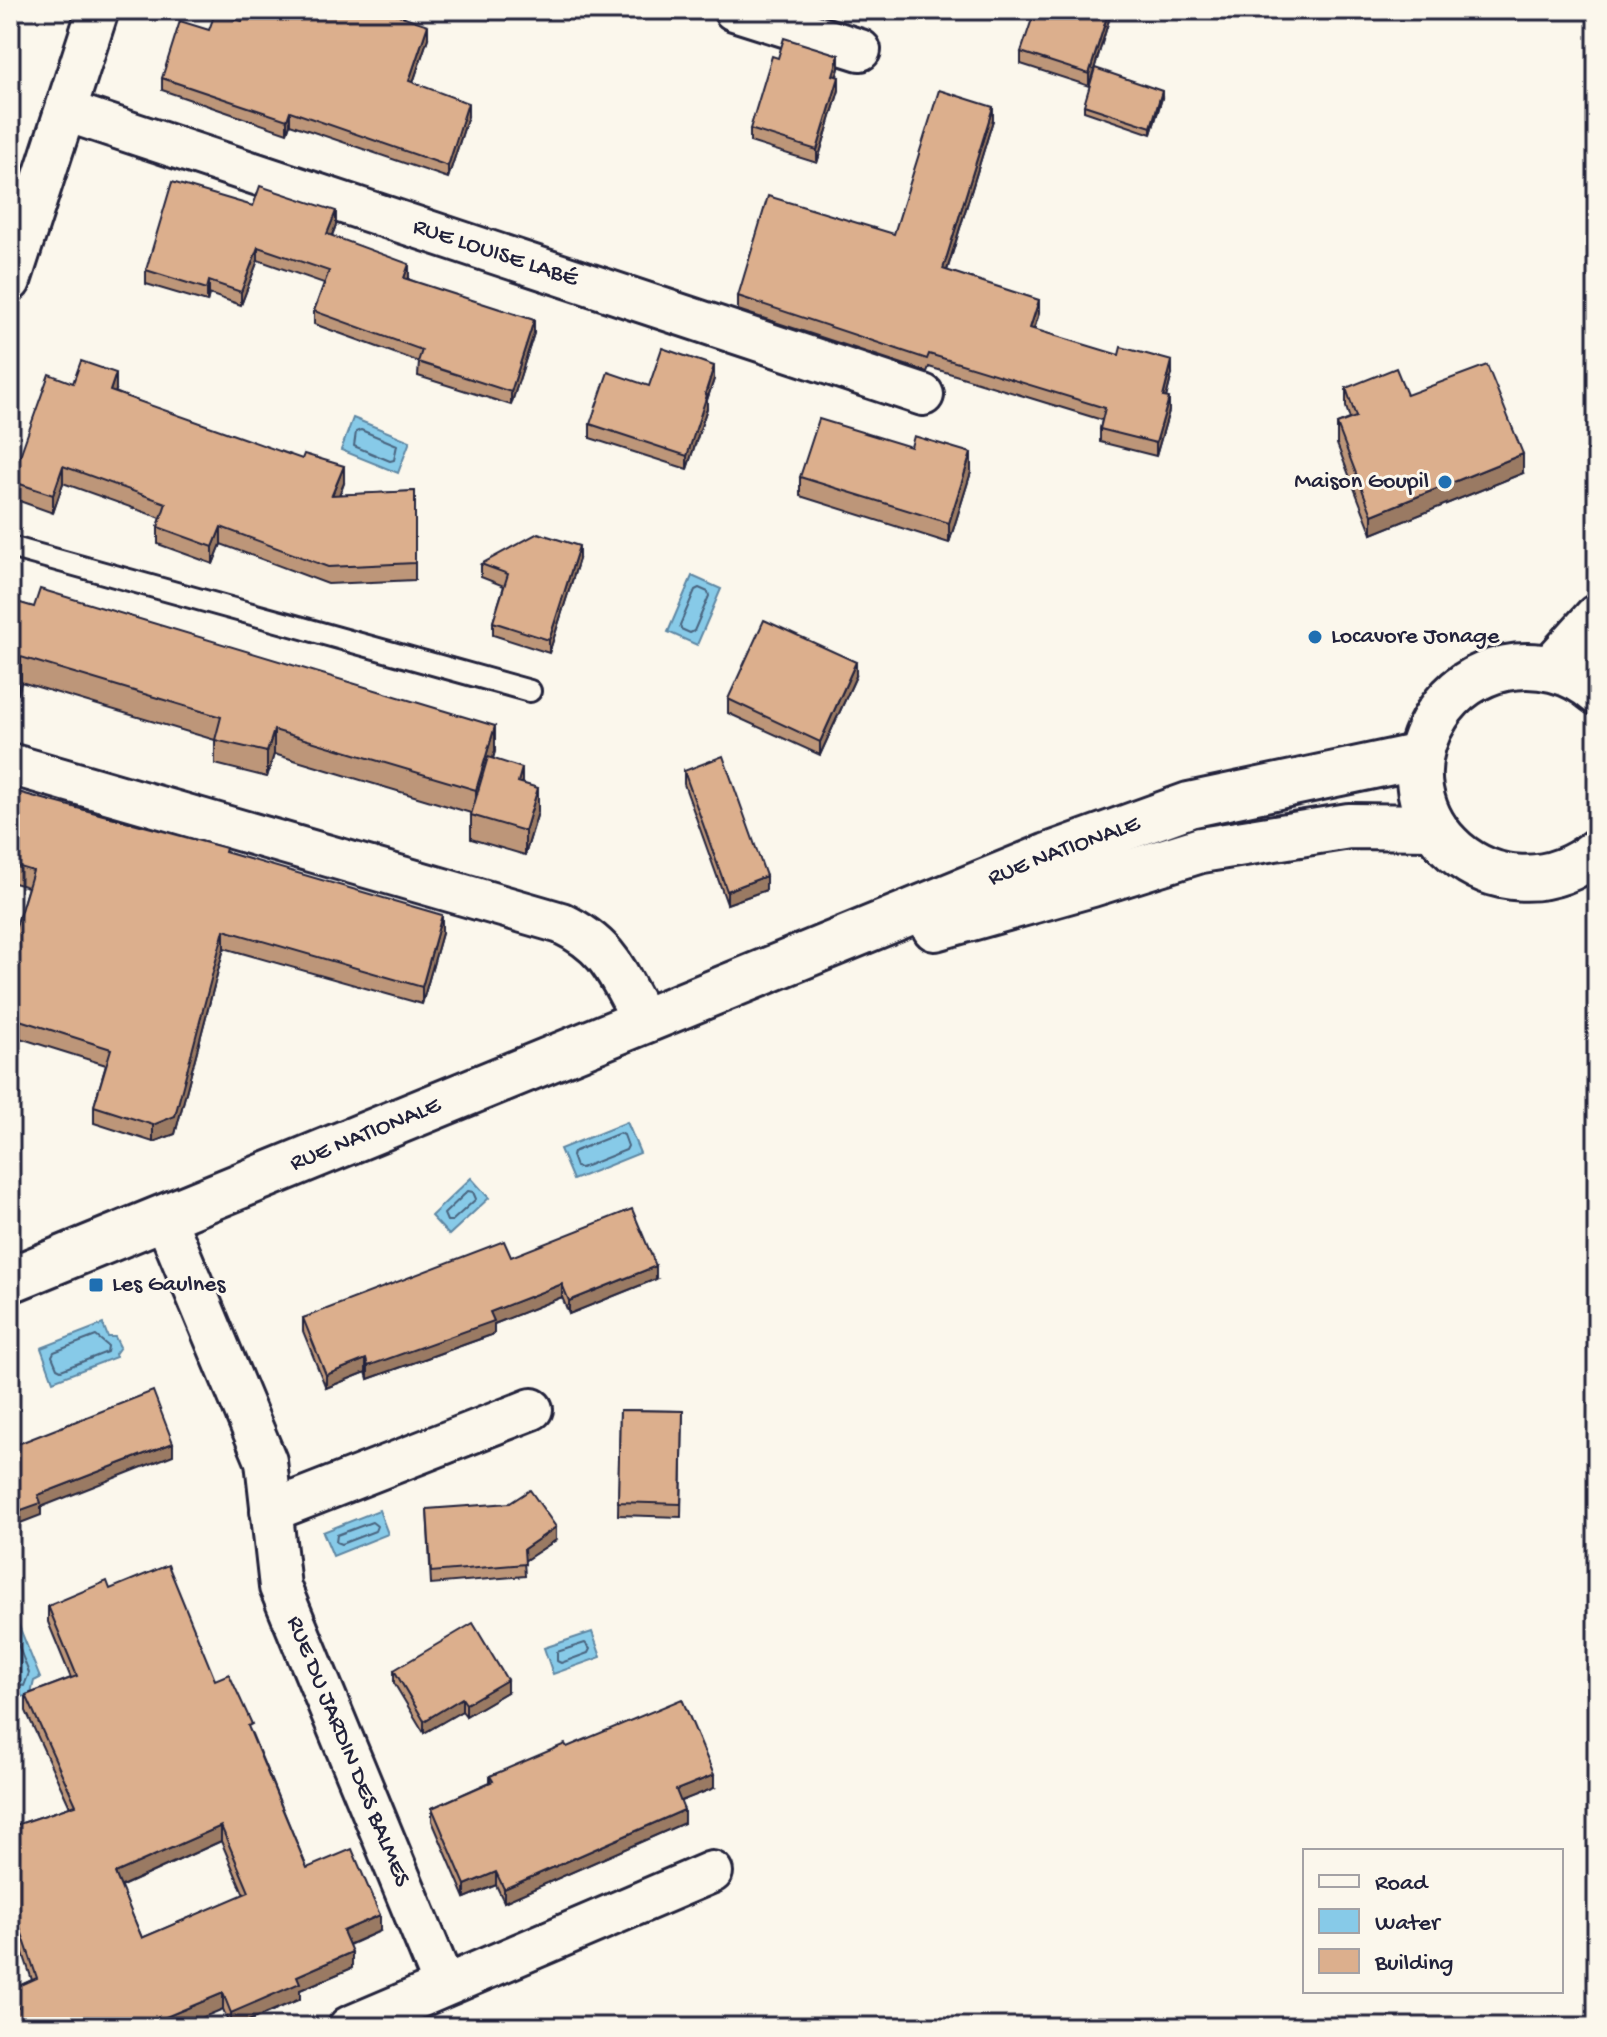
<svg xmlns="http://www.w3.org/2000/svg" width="1607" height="2037" viewBox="0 0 1607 2037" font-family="'Gochi Hand',sans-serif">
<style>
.water{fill:#87cae8;stroke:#5f87a3;stroke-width:2}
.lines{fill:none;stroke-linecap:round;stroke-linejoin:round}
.shore{stroke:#4a6580;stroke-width:2}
.service-casing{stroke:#22223b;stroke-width:26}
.minor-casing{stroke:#22223b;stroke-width:46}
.secondary-casing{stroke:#22223b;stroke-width:50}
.service{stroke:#fbf7ec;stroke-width:20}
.minor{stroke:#fbf7ec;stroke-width:40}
.secondary{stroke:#fbf7ec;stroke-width:44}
.wall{fill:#bd9679;stroke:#22223b;stroke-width:2;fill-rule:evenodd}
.shaded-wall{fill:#9a7a63;stroke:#22223b;stroke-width:2}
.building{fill:#dcaf8d;stroke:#22223b;stroke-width:2;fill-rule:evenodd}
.poi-dot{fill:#1f6fb2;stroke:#fbf7ec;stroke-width:3}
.labels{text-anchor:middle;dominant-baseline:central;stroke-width:6;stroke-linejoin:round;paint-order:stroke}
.street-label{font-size:24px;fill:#22223b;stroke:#fbf7ec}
.poi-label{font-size:24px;fill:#22223b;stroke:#fbf7ec;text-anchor:start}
</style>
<rect width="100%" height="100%" fill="#fbf7ec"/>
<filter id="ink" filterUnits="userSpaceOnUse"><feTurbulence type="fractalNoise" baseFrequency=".0125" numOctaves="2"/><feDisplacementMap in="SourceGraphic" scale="16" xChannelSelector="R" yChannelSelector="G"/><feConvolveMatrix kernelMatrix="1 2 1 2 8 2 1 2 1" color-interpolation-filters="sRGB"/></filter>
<g filter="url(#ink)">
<g class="water">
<path d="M353 418 410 441 398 473 341 450Z"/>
<path d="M692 576 721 589 697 645 668 632Z"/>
<path d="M627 1122 640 1153 573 1180 560 1149Z"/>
<path d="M471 1178 489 1198 449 1235 431 1216Z"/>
<path d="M103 1324 108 1337H115L120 1347 115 1354 116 1357 53 1381 41 1348Z"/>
<path d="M379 1510 388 1534 333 1556 323 1532Z"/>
<path d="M13 1611 40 1678 34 1681 31 1694 22 1697 10 1690V1613Z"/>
<path d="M592 1632 601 1657 553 1674 544 1648Z"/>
</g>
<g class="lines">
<g class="shore">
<path d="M361 430 397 445 394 460 390 461 354 446 356 432Z"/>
<path d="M699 588 708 592 709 596 694 631 690 633 681 629 680 625 695 590Z"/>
<path d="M620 1133 624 1135 628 1146 626 1150 581 1168 576 1167 572 1156 573 1152Z"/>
<path d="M468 1191 473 1192 476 1199 452 1221H447L444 1214Z"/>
<path d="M96 1336 108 1346 107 1352 61 1370 57 1368 52 1356 54 1352Z"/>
<path d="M372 1522 377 1526 375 1531 341 1544 336 1542 337 1535Z"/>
<path d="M10 1624 29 1673 24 1686 10 1682"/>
<path d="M585 1643 590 1649 588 1653 561 1663 557 1661V1652Z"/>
</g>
<g class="service-casing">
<path id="service" d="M10 547 530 691"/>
</g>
<g class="minor-casing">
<g id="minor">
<path d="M734 10 860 50"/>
<path id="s1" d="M66 111 923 395"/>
<path d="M10 281 98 10"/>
<path d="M10 764 561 923C611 947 617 974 643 1020"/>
<path id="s2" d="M164 1216 266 1461 280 1587 444 1985"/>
<path d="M271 1511 532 1409"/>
<path d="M349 2027 712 1872"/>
</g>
</g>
<g class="secondary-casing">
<g id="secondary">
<path d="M1551 668 1597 617"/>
<path d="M1597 692C1572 670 1538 662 1506 668 1477 674 1453 690 1437 715 1371 819 1499 930 1597 851"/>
<path d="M935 928 1092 884 1201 850 1349 826 1434 827"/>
<path id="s3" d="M10 1280 1048 856 1189 805 1420 756"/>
</g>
</g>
<use href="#service" class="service"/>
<use href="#minor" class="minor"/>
<use href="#secondary" class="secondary"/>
</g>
<g class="wall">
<path d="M1112 10 1089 86 1021 64V52Z"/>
<path d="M242 21 428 38 413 83 468 116 448 178 290 124 287 133 162 90V78L209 30Z"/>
<path d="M839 68 837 76 839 90 817 163 750 142V129Z"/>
<path d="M1162 98 1151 134 1084 111V105Z"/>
<path d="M993 120 947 271 1039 313 1034 330 1172 374 1166 397 1169 411 1156 456 1100 442V429L1102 420 929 367 927 372 738 310V296L894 234Z"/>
<path d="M253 206 336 225 332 236 409 277 408 279 534 333 511 405 418 376 419 362 314 324V311L324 283 258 260 241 305 209 294 207 302 146 284V270Z"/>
<path d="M714 379 707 400V408L687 469 590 438V424L649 386Z"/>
<path d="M73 383 116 390 115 392 344 483 340 495 415 491V580L328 584 221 544 213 564 158 544V527L161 518 63 483 53 513 11 498V481Z"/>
<path d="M1346 388 1407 395 1523 473 1372 534 1337 444V424L1350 419 1346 407Z"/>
<path d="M971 472 949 543 800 496V477Z"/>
<path d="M579 559 549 653 493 635V622L504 586 481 577V564Z"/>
<path d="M10 600 495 751 493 759 522 784 538 812 525 855 471 839V813L274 754 267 777 215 764V740L21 682 18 694 10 692Z"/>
<path d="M856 676 820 755 728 713V699Z"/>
<path d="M684 771 766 890 727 904 684 784Z"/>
<path d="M10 790 226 852 442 933 422 1004 224 948 175 1134 153 1142 94 1123V1106L106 1065 10 1035V947L28 887 10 882Z"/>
<path d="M511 1257 656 1279 569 1314 562 1297 494 1324V1334L368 1379 366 1372 326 1388 303 1331V1318Z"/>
<path d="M620 1410 683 1411 681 1517 618 1515Z"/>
<path d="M427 1509 556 1540 524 1561 525 1576 431 1584Z"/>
<path d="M110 1589 215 1680 252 1734 307 1868 380 1931 349 1945 352 1968 300 1990V1999L234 2027H230L223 2009 12 2010 10 2006V1990L32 1980 10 1914V1827L70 1807 26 1711V1695L71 1678 48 1622V1606ZM221 1841 244 1895 142 1938 120 1887Z"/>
<path d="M394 1670 507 1692 466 1716 462 1711 424 1733 394 1683Z"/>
<path d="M567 1747 714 1788 680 1801 684 1823 504 1902 496 1885 465 1898 432 1821V1808L490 1782V1776Z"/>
</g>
<g class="shaded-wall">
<path d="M1109 10H1112L1089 86V74Z"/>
<path d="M428 25V38L409 94V81Z"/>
<path d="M839 55V68L833 88V75Z"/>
<path d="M839 77V90L817 163V150Z"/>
<path d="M1162 91V98L1151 134V127Z"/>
<path d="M468 103V116L448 178V166Z"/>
<path d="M993 107V120L943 283V269Z"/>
<path d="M290 111V124L287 133V120Z"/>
<path d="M336 211V225L327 247V234Z"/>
<path d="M258 247V260L241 305V292Z"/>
<path d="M409 264V277L404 291V278Z"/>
<path d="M209 281V294L207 302V289Z"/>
<path d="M1039 300V313L1030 342V328Z"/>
<path d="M534 320V333L511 405V392Z"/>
<path d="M1172 361V374L1163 410V397Z"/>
<path d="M714 366V379L707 400V408L687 469V456Z"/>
<path d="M116 373V390L110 408V391Z"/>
<path d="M1169 398V411L1156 456V443Z"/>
<path d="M971 453V472L949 543V523Z"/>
<path d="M1523 454V473L1372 534V515Z"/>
<path d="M63 466V483L53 513V495Z"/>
<path d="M344 466V483L332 512V495Z"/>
<path d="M221 527V544L213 564V547Z"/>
<path d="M579 546V559L549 653V640Z"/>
<path d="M21 657V682L18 694V669Z"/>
<path d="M856 662V676L820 755V742Z"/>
<path d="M495 726V751L476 814V790Z"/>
<path d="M274 730V754L267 777V752Z"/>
<path d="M522 768V792L518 782Z"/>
<path d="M538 788V812L525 855V831Z"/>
<path d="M766 876V890L727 904V891Z"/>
<path d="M442 915V933L422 1004V987Z"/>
<path d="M224 930V948L175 1134 153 1142V1125Z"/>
<path d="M656 1266V1279L569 1314V1301Z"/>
<path d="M562 1284V1297L494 1324V1334L368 1379V1366L490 1312Z"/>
<path d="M366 1359V1372L326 1388V1375Z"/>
<path d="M173 1443V1455L41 1507V1515L10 1527V1514L38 1495Z"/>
<path d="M556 1527V1540L524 1561V1549Z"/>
<path d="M507 1680V1692L466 1716V1704Z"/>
<path d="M462 1698V1711L424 1733V1721Z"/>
<path d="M714 1775V1788L676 1803V1790Z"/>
<path d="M684 1810V1823L504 1902V1889Z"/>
<path d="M221 1826V1841L115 1889V1873Z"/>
<path d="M496 1872V1885L465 1898V1885Z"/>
<path d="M380 1915V1931L343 1947V1931Z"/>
<path d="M352 1952V1968L300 1990V1999L234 2027H231V2013L297 1976Z"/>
<path d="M223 1993V2009L180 2027H142Z"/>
</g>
<g class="building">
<path d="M246 10H384L428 25 409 81 468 103 448 166 290 111 287 120 162 78 180 21 209 30 215 13 242 21Z"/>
<path d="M1035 10H1109L1089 74 1021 52Z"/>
<path d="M784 38 839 55 833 75 839 77 817 150 750 129 772 56 778 58Z"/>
<path d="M1095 68 1162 91 1151 127 1084 105Z"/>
<path d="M939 90 993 107 943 269 1039 300 1030 328 1119 355 1121 347 1172 361 1163 397 1169 398 1156 443 1100 429 1105 408 929 354 927 359 738 296 768 196 894 234Z"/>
<path d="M172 182 253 206 260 186 336 211 327 234 409 264 404 278 534 320 511 392 418 362 422 350 314 311 329 271 258 247 241 292 209 281 207 289 146 270Z"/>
<path d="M662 348 714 366 705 394 707 395 687 456 590 424 608 372 649 386Z"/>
<path d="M81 361 116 373 110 391 302 459 304 454 344 466 332 495 415 491V563L328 567 221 527 213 547 158 527 166 503 63 466 53 495 11 481 49 374 73 383Z"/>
<path d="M1487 365 1523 454 1372 515 1337 424 1356 417 1346 388 1396 368 1407 395Z"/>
<path d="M819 419 911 447 914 436 971 453 949 523 800 477Z"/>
<path d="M538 533 579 546 549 640 493 622 508 574 481 564Z"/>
<path d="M40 589 495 726 476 790 274 730 267 752 215 740 221 717 21 657 18 669 10 667V600L34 607Z"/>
<path d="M764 620 856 662 820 742 728 699Z"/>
<path d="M723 756 766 876 727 891 684 771Z"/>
<path d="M488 757 522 768 518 782 538 788 525 831 471 815Z"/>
<path d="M10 790 226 848 225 852 442 915 422 987 224 930 175 1116 153 1125 94 1106 111 1049 10 1017V947L33 871 10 864Z"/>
<path d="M632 1209 656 1266 569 1301 562 1284 490 1312 494 1321 368 1366 366 1359 326 1375 303 1318 504 1241 511 1257Z"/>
<path d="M153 1391 173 1443 38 1495 41 1503 10 1514V1447Z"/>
<path d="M620 1410 683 1411 681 1504 618 1502Z"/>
<path d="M530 1490 556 1527 524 1549 525 1564 431 1572 427 1509 510 1503Z"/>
<path d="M168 1565 215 1680 229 1674 252 1724 248 1726 307 1868 352 1849 380 1915 343 1931 352 1952 297 1976 300 1983 231 2013 223 1993 142 2027H10V2011L18 2008 10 1990 37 1978 10 1898V1827L76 1805 26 1695 77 1676 48 1606 107 1581 110 1589ZM221 1826 249 1892 142 1938 115 1873Z"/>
<path d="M473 1623 507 1680 466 1704 462 1698 424 1721 394 1670Z"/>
<path d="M682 1699 714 1775 676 1790 684 1810 504 1889 496 1872 465 1885 432 1808 493 1781 490 1776 565 1744 567 1747Z"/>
</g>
</g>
<g class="poi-dot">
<circle cx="1445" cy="482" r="8"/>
<circle cx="1315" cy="637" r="8"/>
<rect x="88" y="1277" width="16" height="16" rx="4"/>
</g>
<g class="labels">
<g class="street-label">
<text stroke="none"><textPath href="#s1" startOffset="452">RUE LOUISE LABÉ</textPath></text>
<text stroke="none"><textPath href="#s3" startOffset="1138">RUE NATIONALE</textPath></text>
<text stroke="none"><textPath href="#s3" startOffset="384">RUE NATIONALE</textPath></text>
<text stroke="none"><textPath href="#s2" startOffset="570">RUE DU JARDIN DES BALMES</textPath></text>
</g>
<g class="poi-label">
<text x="1429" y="482" text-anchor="end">Maison Goupil</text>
<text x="1331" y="637">Locavore Jonage</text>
<text x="112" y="1285">Les Gaulnes</text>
</g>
</g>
<rect width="1607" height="2037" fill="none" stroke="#fbf7ec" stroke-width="40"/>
<rect x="20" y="20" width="1567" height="1997" fill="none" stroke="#22223b" stroke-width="3" filter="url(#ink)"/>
<rect x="1303" y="1849" width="260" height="144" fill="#fbf7ec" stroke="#a4a2a5" stroke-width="2"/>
<rect x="1319" y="1875" width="40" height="12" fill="#fbf7ec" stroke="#a4a2a5" stroke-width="2"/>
<text x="1375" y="1889" font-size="24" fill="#22223b">Road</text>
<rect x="1319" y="1909" width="40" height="24" fill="#87cae8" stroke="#a4a2a5" stroke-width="2"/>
<text x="1375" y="1929" font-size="24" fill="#22223b">Water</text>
<rect x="1319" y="1949" width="40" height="24" fill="#dcaf8d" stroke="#a4a2a5" stroke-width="2"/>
<text x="1375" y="1969" font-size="24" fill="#22223b">Building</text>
</svg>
